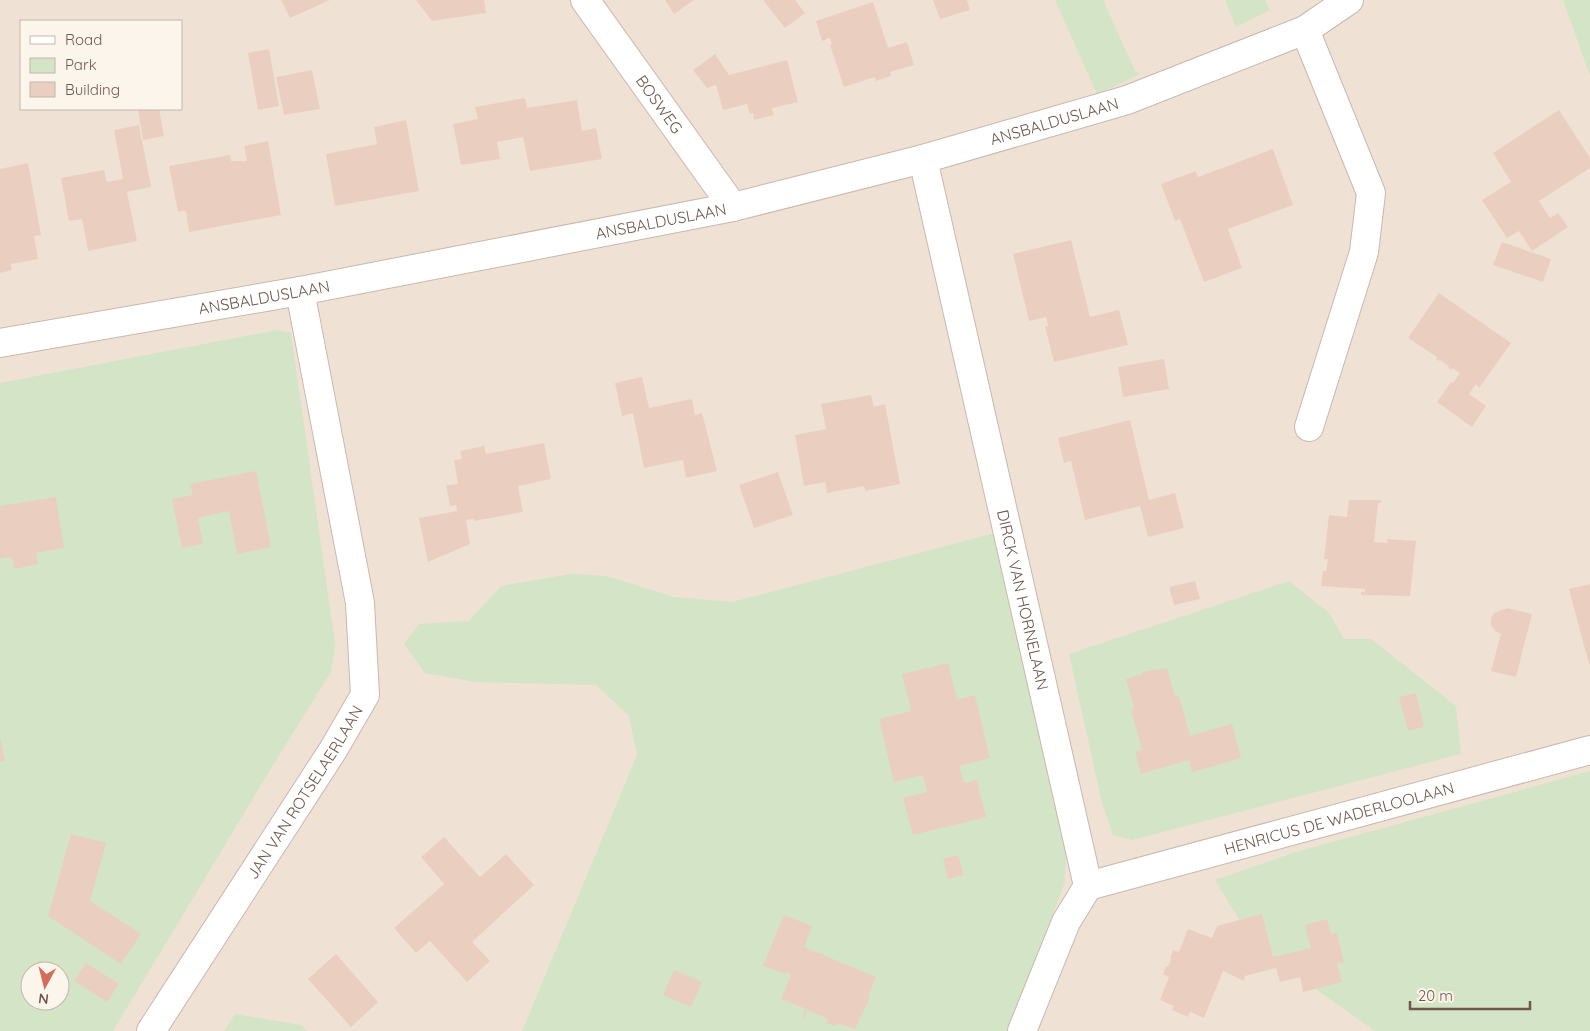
<svg xmlns="http://www.w3.org/2000/svg" width="1590" height="1031" viewBox="0 0 1590 1031" font-family="Quicksand,sans-serif">
<style>
.residential{fill:#efe2d5;fill-rule:evenodd}
.green{fill:#d4e4c6;fill-rule:evenodd}
.building{fill:#eacfc1}
.lines{fill:none;stroke-linecap:round;stroke-linejoin:round}
.minor-casing{stroke:#c8b8ad;stroke-width:30}
.minor{stroke:#fff;stroke-width:28}
.labels{text-anchor:middle;dominant-baseline:central;stroke-width:4.5;stroke-linejoin:round;paint-order:stroke}
.street-label{font-size:16px;fill:#6e584e;stroke:#fcf5eb}
</style>
<rect width="100%" height="100%" fill="#f9f0e6"/>
<path class="residential" d="M0 0H1590V1031H0ZM21 21H181V109H21ZM30 971H60V1001H30Z"/>
<g class="green">
<path d="M1055 0H1103L1135 71 1141 74 1097 94Z"/>
<path d="M1225 0H1265L1270 10 1236 27Z"/>
<path d="M1563 0H1590V76Z"/>
<path d="M277 330 291 333 335 644 331 672 278 757 113 1031H0V383ZM30 971H60V1001H30Z"/>
<path d="M995 533 1066 853 1065 882 1043 941 1007 1031H522L637 755 629 716 596 685 476 682 425 673 404 644 419 624 469 621 501 586 570 574 607 576 674 597 732 602Z"/>
<path d="M1289 581 1329 613 1344 639H1371L1456 706 1461 754 1132 840 1113 835 1102 803 1069 654Z"/>
<path d="M1590 771V1031H1375L1255 946 1215 880 1296 852Z"/>
<path d="M235 1014 301 1025 307 1031H224Z"/>
</g>
<g class="building">
<path d="M281 0H330L290 18Z"/>
<path d="M416 0H484L486 13 432 21Z"/>
<path d="M665 0H694L674 14Z"/>
<path d="M763 0H795L805 13 785 28Z"/>
<path d="M933 0H967L970 10 940 19Z"/>
<path d="M873 2 888 48 907 42 914 65 890 72 891 76 876 81 875 77 844 87 830 45 832 44 830 38 822 41 816 21Z"/>
<path d="M269 49 279 106 258 110 248 53Z"/>
<path d="M715 54 729 75 787 60 798 102 772 108 774 115 754 120 753 113 750 114 747 104 723 110 716 85 707 88 693 70Z"/>
<path d="M312 70 320 109 284 115 276 77Z"/>
<path d="M525 98 527 108 577 100 582 131 596 128 602 159 530 171 523 137 497 142 500 159 461 165 453 124 478 119 475 107Z"/>
<path d="M138 109H159L164 136 143 140Z"/>
<path d="M1559 110 1590 158V168L1539 201 1550 218 1558 213 1568 227 1532 251 1519 231 1507 238 1482 200 1511 182 1493 153Z"/>
<path d="M406 120 419 191 335 206 326 154 377 144 374 127Z"/>
<path d="M139 125 151 187 127 192 137 241 88 251 82 219 69 221 61 178 104 170 107 182 123 179 114 130Z"/>
<path d="M268 141 281 215 189 232 186 211 178 212 169 166 230 155 231 161H247L244 146Z"/>
<path d="M1273 149 1293 205 1228 229 1242 268 1204 282 1180 219 1175 221 1161 184 1196 171 1198 177Z"/>
<path d="M28 163 41 235 34 236 38 259 11 264 12 270 0 273V169Z"/>
<path d="M1071 240 1090 317 1119 310 1128 345 1054 362 1045 327 1048 326 1046 317 1029 321 1013 254Z"/>
<path d="M1502 242 1551 259 1543 282 1493 265Z"/>
<path d="M1439 293 1511 343 1479 388 1476 384 1469 394 1486 406 1472 427 1437 402 1451 382 1453 383 1460 373 1452 368 1451 370 1448 367 1449 366 1440 360 1438 361 1436 359 1437 357 1408 338Z"/>
<path d="M1164 359 1169 389 1123 397 1118 367Z"/>
<path d="M642 377 649 408 692 399 695 415 702 413 717 471 686 478 683 460 644 468 633 413 622 416 615 383Z"/>
<path d="M871 395 874 407 885 404 900 484 865 491 864 486 827 493 825 482 804 486 795 435 826 429 821 404Z"/>
<path d="M1130 420 1149 500 1175 493 1184 528 1148 537 1140 506 1085 520 1071 461 1064 463 1058 438Z"/>
<path d="M544 443 551 479 518 486 523 512 474 521V519L466 520 470 544 428 562 419 518 457 511 456 505 450 506 446 485 458 484 454 460 462 459 460 451 484 446 486 454Z"/>
<path d="M256 471 271 547 237 554 229 511 198 518 203 544 182 548 172 499 193 495 190 484Z"/>
<path d="M778 472 793 515 754 528 739 485Z"/>
<path d="M56 497 64 548 36 553 38 564 14 569 12 557 0 559V506Z"/>
<path d="M1349 500H1381V503H1378L1374 542 1388 543 1387 539 1416 541 1410 596 1361 595V592H1365V589L1321 586 1323 571H1326L1328 559H1324L1329 515 1347 517Z"/>
<path d="M1195 581 1200 599 1174 605 1169 587Z"/>
<path d="M1590 584V664H1589L1569 589Z"/>
<path d="M1507 608 1532 614 1516 677 1491 671 1501 634 1495 631 1491 625V618L1494 613Z"/>
<path d="M948 663 957 700 975 695 990 758 959 766 964 783 977 780 986 817 913 835 903 798 927 792 923 775 894 782 879 719 911 711 902 674Z"/>
<path d="M1167 668 1175 697 1179 696 1190 736 1232 724 1241 758 1192 772 1189 760 1141 774 1135 751 1142 750 1131 709 1134 708 1126 679 1143 674 1142 672Z"/>
<path d="M1416 693 1424 727 1408 731 1399 697Z"/>
<path d="M0 737 5 761 0 762Z"/>
<path d="M71 834 106 843 90 901 141 934 121 964 48 916Z"/>
<path d="M444 837 480 877 506 854 534 885 472 942 490 961 467 982 430 941 416 953 394 928 444 884 421 857Z"/>
<path d="M958 855 964 875 948 879 943 859Z"/>
<path d="M1262 914 1273 957 1311 948 1305 925 1327 919 1331 934 1337 932 1344 962 1337 964 1342 982 1303 992 1300 977 1280 982 1276 968 1245 976 1244 981 1223 971 1204 1018 1190 1012 1188 1017 1172 1010 1174 1006 1160 1000 1169 977 1163 974 1166 966 1168 967 1171 959 1170 958 1173 950 1179 952 1188 929 1212 938 1217 926Z"/>
<path d="M784 915 812 926 804 947 876 977 868 997 870 998 855 1029 837 1023 835 1026 827 1023 828 1019 807 1010 804 1018H802L806 1009 781 999 791 975 786 972 785 974 763 966Z"/>
<path d="M336 954 378 1002 351 1027 308 979Z"/>
<path d="M86 963 119 984 107 1002 74 981Z"/>
<path d="M674 970 702 982 691 1007 663 995Z"/>
</g>
<g class="lines">
<g class="minor-casing">
<g id="minor">
<path id="s1" d="M585 0 733 207"/>
<path d="M1305 30 1371 193 1364 252 1309 427"/>
<path id="s2" d="M923 159 1088 886 1066 922 1022 1031"/>
<path id="s3" d="M0 343 300 291 733 207 923 159 1127 100 1305 30 1349 0"/>
<path id="s4" d="M1088 886 1590 750"/>
<path id="s5" d="M151 1031 333 750 365 695 360 603 300 291"/>
</g>
</g>
<use href="#minor" class="minor"/>
</g>
<g class="labels">
<g class="street-label">
<text stroke="none"><textPath href="#s1" startOffset="128">BOSWEG</textPath></text>
<text stroke="none"><textPath href="#s3" startOffset="1078">ANSBALDUSLAAN</textPath></text>
<text stroke="none"><textPath href="#s3" startOffset="672">ANSBALDUSLAAN</textPath></text>
<text stroke="none"><textPath href="#s3" startOffset="268">ANSBALDUSLAAN</textPath></text>
<text stroke="none"><textPath href="#s2" startOffset="452">DIRCK VAN HORNELAAN</textPath></text>
<text stroke="none"><textPath href="#s5" startOffset="284">JAN VAN ROTSELAERLAAN</textPath></text>
<text stroke="none"><textPath href="#s4" startOffset="260">HENRICUS DE WADERLOOLAAN</textPath></text>
</g>
</g>
<rect x="20" y="20" width="162" height="90" fill="#fcf5eb" stroke="#c3b6ac"/>
<rect x="30" y="36" width="25" height="8" fill="#ffffff" stroke="#c3b6ac"/>
<text x="65" y="45" font-size="15" fill="#6e584e">Road</text>
<rect x="30" y="58" width="25" height="15" fill="#d4e4c6" stroke="#c3b6ac"/>
<text x="65" y="70" font-size="15" fill="#6e584e">Park</text>
<rect x="30" y="82" width="25" height="15" fill="#eacfc1" stroke="#c3b6ac"/>
<text x="65" y="95" font-size="15" fill="#6e584e">Building</text>
<g transform="translate(45 986) rotate(187)"><circle r="24" fill="#fcf5eb" stroke="#c3b6ac"/>
<path d="M0-4L9 19L0 12L-9 19Z" fill="#d26f5c"/>
<text y="-8" font-size="14" font-weight="bold" text-anchor="middle" fill="#6e584e">N</text>
</g>
<path d="M1410 1001v8h120v-8" fill="none" stroke="#6e584e" stroke-width="2.5"/>
<text x="1418" y="1001" font-size="15" fill="#6e584e" stroke="#fcf5eb" stroke-width="4" paint-order="stroke">20 m</text>
</svg>
